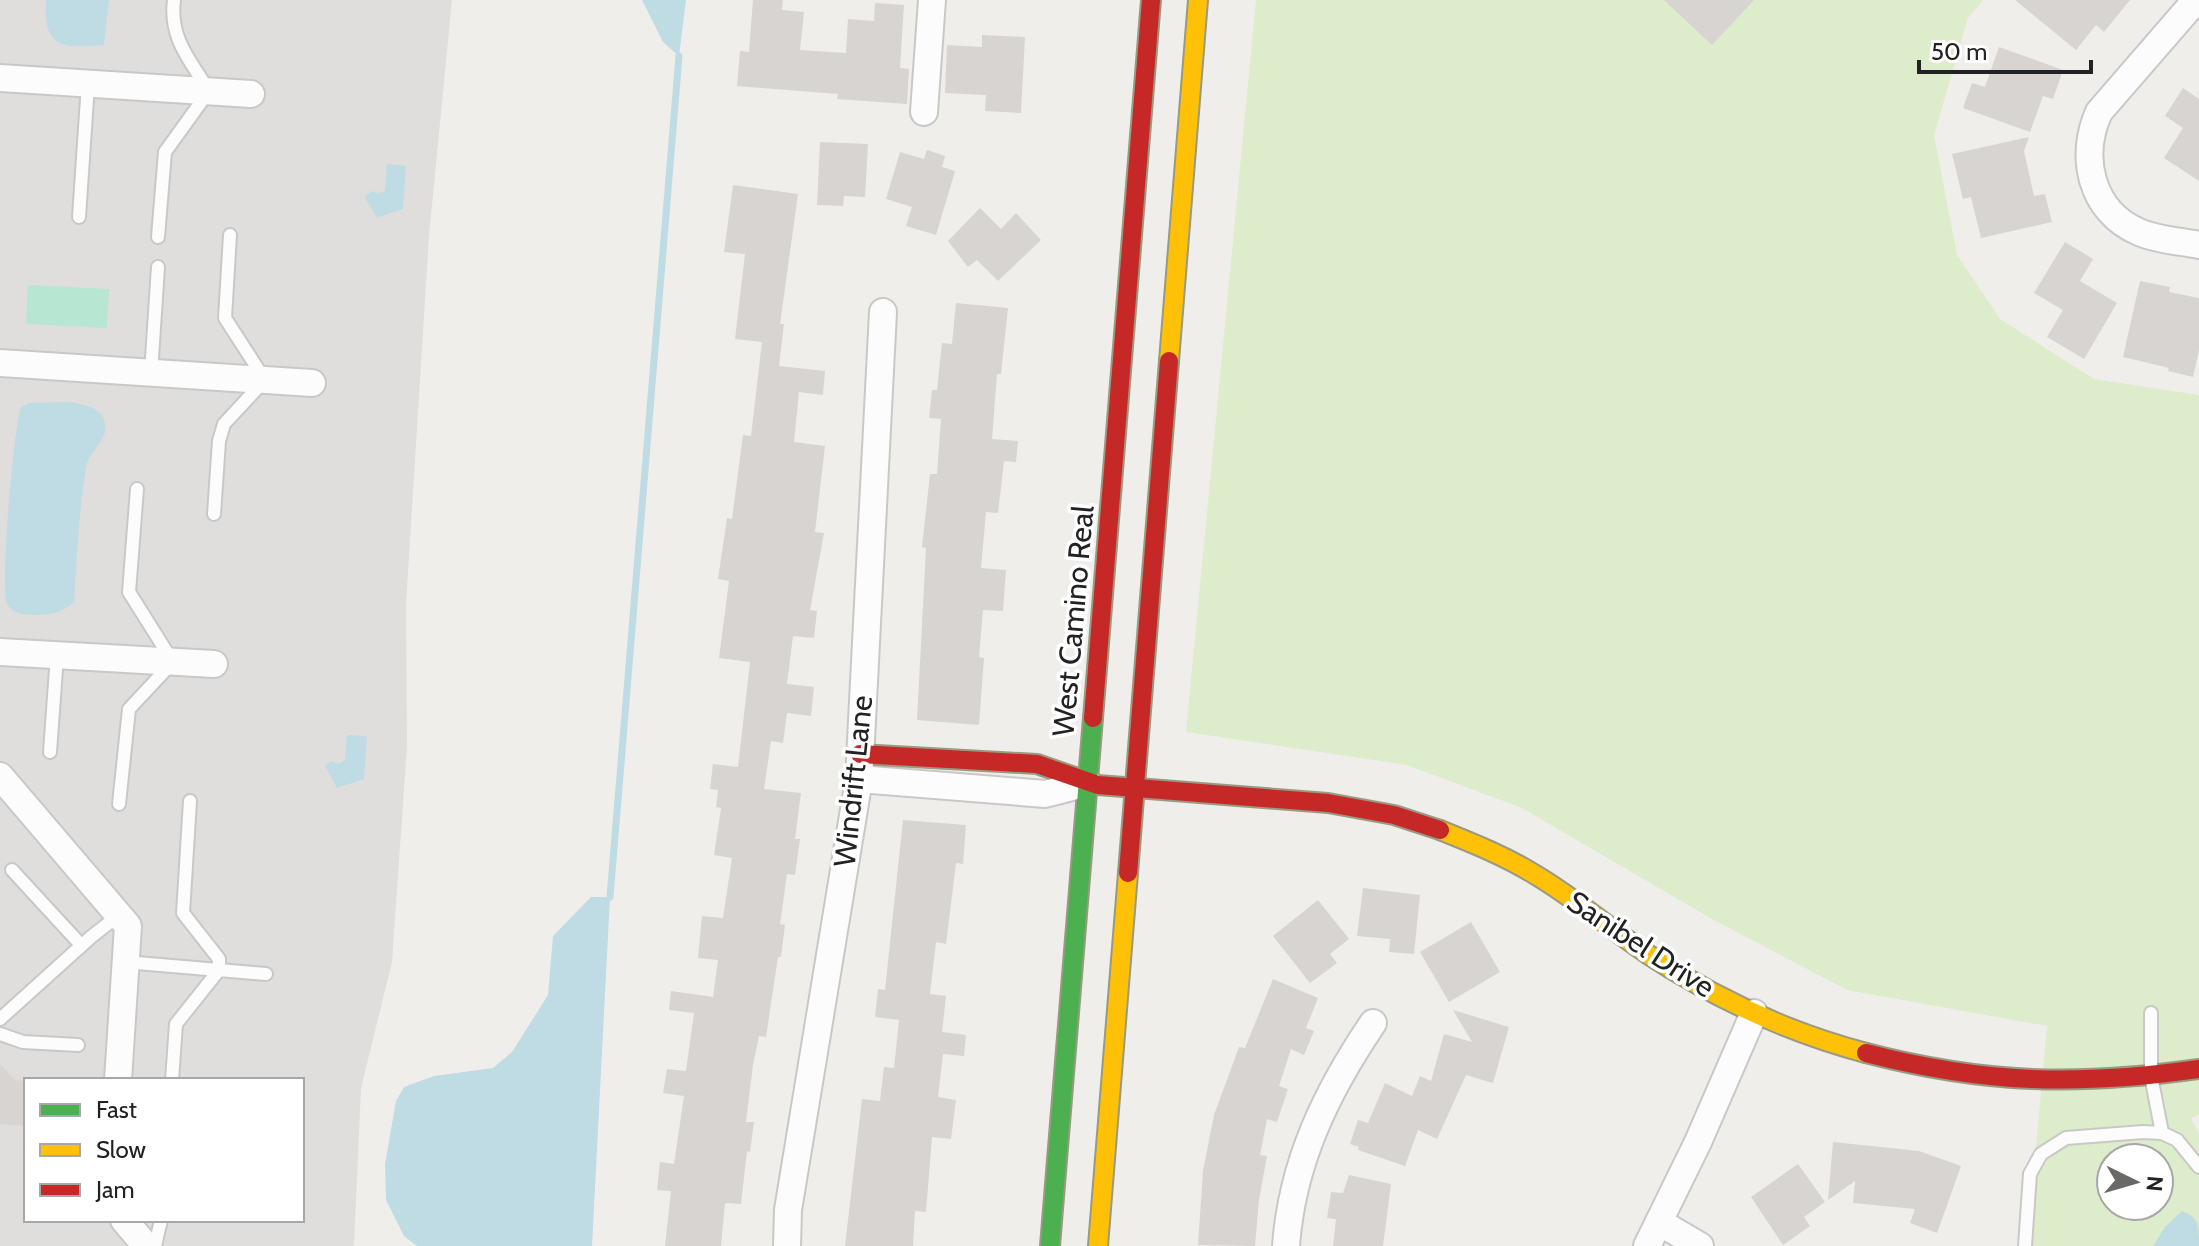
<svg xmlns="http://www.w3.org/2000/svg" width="2199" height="1246" viewBox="0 0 2199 1246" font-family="Cabin,sans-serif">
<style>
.residential{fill:#dfdedc;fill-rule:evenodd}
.grass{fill:#ddeccb;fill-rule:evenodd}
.pitch{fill:#b7e6d2}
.water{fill:#bfdbe3}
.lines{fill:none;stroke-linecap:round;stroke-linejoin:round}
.stream{stroke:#bfdbe3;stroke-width:7}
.building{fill:#d7d4d2}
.lane-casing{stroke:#c9c8c7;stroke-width:16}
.street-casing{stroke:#c9c8c7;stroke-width:30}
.fast-casing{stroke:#999a82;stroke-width:22}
.slow-casing{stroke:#999a82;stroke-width:22}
.jam-casing{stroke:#999a82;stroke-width:22}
.lane{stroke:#fdfcfc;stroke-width:12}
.street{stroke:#fdfcfc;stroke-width:26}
.fast{stroke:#4caf50;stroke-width:18}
.slow{stroke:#ffc107;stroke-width:18}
.jam{stroke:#c62828;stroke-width:18}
.labels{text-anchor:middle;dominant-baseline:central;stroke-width:7;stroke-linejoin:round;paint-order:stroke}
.street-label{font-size:30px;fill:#222;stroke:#fff}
</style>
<rect width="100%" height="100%" fill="#f0eeeb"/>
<path class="residential" d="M0 0H452L429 236 406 605 407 746 392 962 361 1088 354 1246H0ZM26 1080H302V1220H26Z"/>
<path class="grass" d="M1256 0H1983L1968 18 1934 135 1957 255 2000 319 2094 379 2199 395V1115L2191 1118 2199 1134V1246H2027L2047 1026 1847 990 1712 919 1522 808 1407 765 1186 732ZM2111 1158H2159V1206H2111Z"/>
<path class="pitch" d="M28 285 109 289 107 328 26 324Z"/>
<g class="water">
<path d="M46 0H109L104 45C61 49 43 48 46 0Z"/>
<path d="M642 0H686L679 56 663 42Z"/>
<path d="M387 164 406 166 403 209 377 218 364 196 373 191 378 194 385 191Z"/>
<path d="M70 402C84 405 101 406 105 423 109 440 89 451 86 466 79 511 77 557 74 602 62 613 50 615 34 615 23 615 13 613 7 604 0 583 13 444 19 414L21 407 29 403Z"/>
<path d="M347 735 367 736 364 779 337 788 325 766 332 761 338 764 345 760Z"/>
<path d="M591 897H610L592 1246H417L404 1236 386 1200 385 1164 396 1101 404 1087 415 1083 434 1076 493 1068 512 1052 548 995 553 936Z"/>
<path d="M2182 1211C2199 1217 2199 1226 2199 1246H2153L2165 1227Z"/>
</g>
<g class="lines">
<path class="stream" d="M610 897 679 56"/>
</g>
<g class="building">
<path d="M753 0H783L782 10 804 12 800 50 846 53 848 19 874 21 875 3 904 5 900 68 909 69 907 104 837 99 838 94 737 86 740 51 749 52Z"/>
<path d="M1664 0H1754L1712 45Z"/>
<path d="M2015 0H2130L2104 32 2096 25 2076 50Z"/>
<path d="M982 35 1025 37 1021 113 985 111 986 95 945 93 947 45 982 47Z"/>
<path d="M1999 47 2063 70 2053 99 2043 96 2030 132 1963 108 1972 83 1985 87Z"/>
<path d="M2183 88 2199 99V181L2164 158 2183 128 2165 116Z"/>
<path d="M2029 137 2024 151 2034 196 2045 194 2052 222 1981 238 1971 197 1963 199 1952 154Z"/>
<path d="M820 142 868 144 865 197 844 196 843 206 817 205Z"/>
<path d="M927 150 945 156 942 167 955 171 936 235 906 226 912 207 886 199 900 152 924 159Z"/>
<path d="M733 185 798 194 780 324H784L779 366 825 371 823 395 799 392 794 442 825 446 815 532 824 533 810 610 817 611 814 638 793 636 787 684 814 687 811 716 787 713 783 743 771 741 764 789 801 793 795 839H800L795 875 787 874 780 924 785 925 781 957H778L766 1037 759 1036 753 1065 746 1122H754L750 1152 747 1151 741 1204 725 1203 721 1246H665L671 1191 657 1190 660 1162 674 1164 684 1096 663 1093 667 1069 686 1071 694 1013 669 1010 671 991 713 997 718 960 698 958 702 916 723 918 732 858 714 855 721 808 716 807 718 790 710 789 713 764 738 767 750 662 719 658 729 581 718 579 727 518 732 519 743 435 751 436 762 342 735 339 745 254 724 252Z"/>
<path d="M980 208 1001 229 1016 213 1041 240 998 281 977 260 968 267 948 241Z"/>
<path d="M2065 242 2093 259 2080 281 2117 303 2084 359 2047 337 2063 310 2034 293Z"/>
<path d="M2140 281 2170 287 2169 292 2199 298V350L2193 377 2168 371 2169 368 2123 357Z"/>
<path d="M956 303 1008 308 1001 374H997L992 439 1018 441 1016 462 1004 461 998 513 986 512 981 568 1006 570 1003 611 983 610 979 657 984 658 979 725 917 720 926 548 922 547 930 474H937L941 419 929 418 932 390H937L942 343 952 344Z"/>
<path d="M903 820 966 825 963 864 956 863 946 944 936 942 930 994 946 996 942 1032 966 1035 964 1056 943 1054 938 1097 956 1100 951 1139 932 1137 926 1212 915 1211 913 1246H845L862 1099 880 1101 884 1067 894 1068 899 1020 875 1017 878 989 885 990Z"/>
<path d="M1363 888 1420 895 1414 954 1389 952 1390 939 1357 936Z"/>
<path d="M1318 900 1349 939 1330 954 1337 963 1310 983 1273 936Z"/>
<path d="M1471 922 1500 972 1449 1002 1420 952Z"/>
<path d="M1273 979 1318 998 1306 1028 1314 1031 1304 1055 1291 1049 1279 1086 1288 1089 1277 1122 1267 1119 1260 1155 1267 1156 1259 1200 1255 1246 1198 1245 1203 1171 1214 1115 1239 1047 1245 1048Z"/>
<path d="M1453 1010 1509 1027 1493 1083 1466 1075 1437 1139 1418 1130 1405 1166 1358 1150 1359 1147 1350 1144 1358 1120 1368 1123 1385 1083 1412 1096 1420 1076 1431 1081 1444 1034 1472 1042Z"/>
<path d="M0 1064 15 1080 26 1081V1126L0 1124Z"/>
<path d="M1833 1142 1919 1151 1961 1166 1937 1233 1910 1223 1915 1209 1853 1203 1855 1181 1828 1200Z"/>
<path d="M1798 1164 1825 1202 1804 1217 1810 1226 1783 1245 1751 1197Z"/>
<path d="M1349 1175 1391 1184 1383 1246H1333L1336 1219 1327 1218 1331 1192 1343 1193Z"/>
</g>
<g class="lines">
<g class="lane-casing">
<g id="lane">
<path d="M79 217 88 84"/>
<path d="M158 237 165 152 209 91C190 60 169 38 174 0"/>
<path d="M151 373 158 267"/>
<path d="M214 514 219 441 224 424 265 380 225 318 230 235"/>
<path d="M50 752 57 655"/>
<path d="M119 804 129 709 173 662 129 592 137 489"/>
<path d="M12 870 81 945"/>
<path d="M125 962 219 970V959L183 913 190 801"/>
<path d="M2151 1013V1076L2162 1133"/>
<path d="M0 1019 91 937 119 915"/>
<path d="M0 1034 23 1042 78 1045"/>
<path d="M172 1080 176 1024 219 970 266 974"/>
<path d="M155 1246 161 1220"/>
<path d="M2025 1246 2030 1174 2041 1154 2066 1138 2143 1132 2162 1133 2177 1140 2199 1167"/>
</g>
</g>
<g class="street-casing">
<g id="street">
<path d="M2196 0 2099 112C2079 156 2090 211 2139 232 2157 240 2179 241 2199 245"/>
<path d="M0 78 251 94"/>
<path d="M924 112 932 0"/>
<path d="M0 363 312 383"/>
<path d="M0 652 214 664"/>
<path d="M0 776 128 926 118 1080"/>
<path d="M859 779 1045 794 1088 783"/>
<path d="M124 1220 146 1246"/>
<path d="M1659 1222 1700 1246"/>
<path d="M787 1246 788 1210 859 779 883 312"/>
<path d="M1286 1246C1292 1162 1327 1091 1373 1023"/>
<path d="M1647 1246 1698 1142 1754 1013"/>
</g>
</g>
<g class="fast-casing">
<path id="fast" d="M1050 1246 1093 718"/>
</g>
<g class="slow-casing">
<g id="slow">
<path d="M1169 361 1198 0"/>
<path d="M1440 830C1472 843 1505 856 1534 874 1575 898 1610 929 1649 955 1715 998 1790 1033 1866 1053"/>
<path d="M1098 1246 1128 873"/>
</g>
</g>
<g class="jam-casing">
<g id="jam">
<path d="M1093 718 1151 0"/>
<path d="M860 754 1037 764 1098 785 1328 803 1394 815 1440 830"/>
<path d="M1128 873 1169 361"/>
<path d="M1866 1053C1985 1084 2078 1086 2199 1069"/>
</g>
</g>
<use href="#lane" class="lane"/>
<use href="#street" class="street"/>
<use href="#fast" class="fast"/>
<use href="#slow" class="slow"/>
<use href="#jam" class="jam"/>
</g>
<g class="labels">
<g class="street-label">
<text transform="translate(1073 621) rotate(-85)">West Camino Real</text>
<text transform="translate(853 781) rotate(-84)">Windrift Lane</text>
<text transform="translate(1641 944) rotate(33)">Sanibel Drive</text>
</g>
</g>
<rect x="24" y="1078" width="280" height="144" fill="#ffffff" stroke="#a7a7a7" stroke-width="2"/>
<rect x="40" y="1104" width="40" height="12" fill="#4caf50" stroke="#a7a7a7" stroke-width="2"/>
<text x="96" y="1118" font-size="24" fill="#222222">Fast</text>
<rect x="40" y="1144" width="40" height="12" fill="#ffc107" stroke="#a7a7a7" stroke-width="2"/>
<text x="96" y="1158" font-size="24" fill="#222222">Slow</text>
<rect x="40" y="1184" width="40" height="12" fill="#c62828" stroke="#a7a7a7" stroke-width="2"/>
<text x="96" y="1198" font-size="24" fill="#222222">Jam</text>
<g transform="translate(2135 1182) rotate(95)"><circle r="38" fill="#ffffff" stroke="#a7a7a7" stroke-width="2"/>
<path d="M0-6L14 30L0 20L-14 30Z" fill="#6a6968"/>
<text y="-12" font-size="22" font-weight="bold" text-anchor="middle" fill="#222222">N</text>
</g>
<path d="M1919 60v12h172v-12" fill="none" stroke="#222222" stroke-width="4"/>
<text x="1931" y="60" font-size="24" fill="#222222" stroke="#ffffff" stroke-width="6" paint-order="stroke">50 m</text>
</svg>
